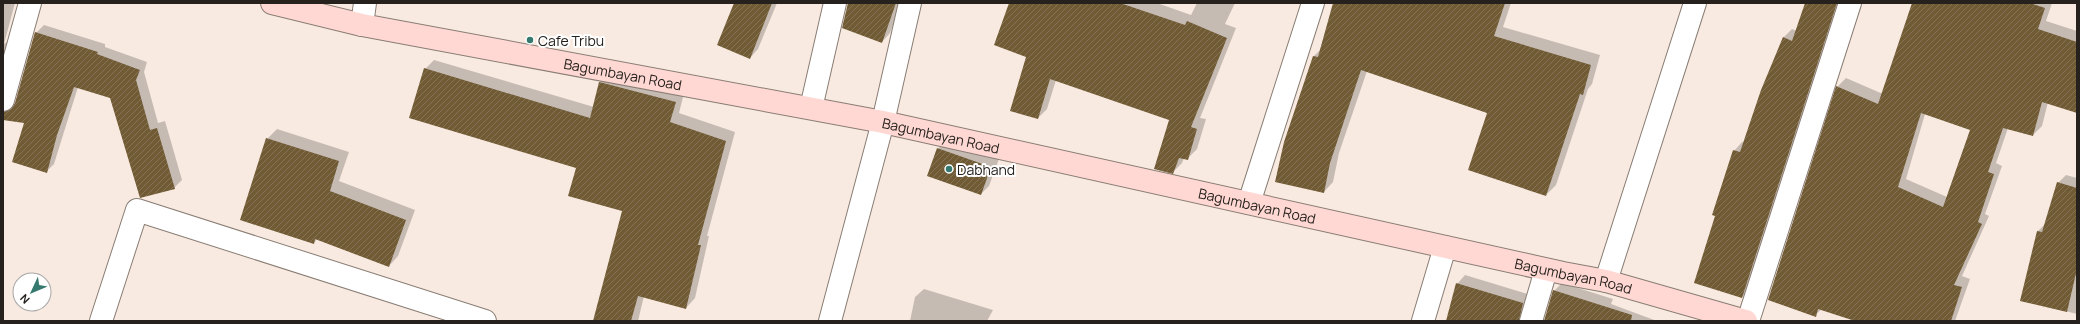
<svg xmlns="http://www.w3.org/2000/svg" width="2080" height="324" viewBox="0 0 2080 324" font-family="Manrope,sans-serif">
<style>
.shadow{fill:#0003;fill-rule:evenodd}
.building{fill:url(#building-hatch);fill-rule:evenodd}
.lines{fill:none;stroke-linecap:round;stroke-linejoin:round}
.street-casing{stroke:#897d74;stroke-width:24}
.secondary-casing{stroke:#897d74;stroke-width:24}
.street{stroke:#fff;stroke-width:22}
.secondary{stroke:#ffd8d3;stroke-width:22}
.poi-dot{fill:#367a6f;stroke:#fff;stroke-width:1.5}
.labels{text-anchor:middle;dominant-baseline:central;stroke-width:4;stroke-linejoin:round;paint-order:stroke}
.poi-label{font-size:14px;fill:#26211d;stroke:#fff;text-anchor:start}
.street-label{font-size:14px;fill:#26211d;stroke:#fff}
</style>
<defs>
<pattern id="building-hatch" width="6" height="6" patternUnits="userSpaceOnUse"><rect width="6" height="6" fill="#715b35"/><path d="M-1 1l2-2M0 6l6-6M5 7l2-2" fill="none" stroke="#847356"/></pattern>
</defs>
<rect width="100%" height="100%" fill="#f8eae0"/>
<g class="shadow">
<path d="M3 3H15L4 44 14 37 3 59Z"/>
<path d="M735 3H777L758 49 750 58Z"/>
<path d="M849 3H901L890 33 882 42Z"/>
<path d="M1010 3H1157L1191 15 1197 3H1235L1225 24 1236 28 1200 118 1206 119 1197 149 1187 159 1184 158 1182 163 1173 172 1170 119 1056 80 1047 109 1038 118 1027 56Z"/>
<path d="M1334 3H1511L1503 27 1600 55 1592 84 1588 89 1556 185 1546 195 1488 113 1367 71 1339 153 1333 182 1324 192 1314 56 1320 50Z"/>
<path d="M1806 3H1842L1750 289 1742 297 1716 216 1734 151 1742 142 1744 143 1762 90 1784 37 1792 29 1797 31Z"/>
<path d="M1913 3H2052L2046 21 2077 31V112L2048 102 2042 126 2033 135 2008 128 1996 163 2002 166 1985 214 1989 216 1962 276 1970 279 1955 321H1862L1822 309 1815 315 1837 87 1846 78 1883 94ZM1925 114 1971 129 1947 197 1906 179Z"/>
<path d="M44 25 105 44V47L147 62 144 72 158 123 165 121 182 180 174 188 111 97 78 87 54 164 46 172 27 117 36 33Z"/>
<path d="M434 60 594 107 600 82 610 73 684 93 679 113 735 132 707 236H709L695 298 686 308 644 296 638 321H594L623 210 577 167 425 69Z"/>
<path d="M277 129 349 152 339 181 415 210 398 256 389 266 317 239 314 243 267 139Z"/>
<path d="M946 140 999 159 989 186 981 194 938 149Z"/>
<path d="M2066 175 2077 178V314L2021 300 2038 231 2046 223 2058 183Z"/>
<path d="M1465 275 1531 295 1530 321H1447L1457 284Z"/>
<path d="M1562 283 1613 299 1611 304 1657 321H1545L1554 291Z"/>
<path d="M924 289 993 310 987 321H910L915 297Z"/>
</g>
<g class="building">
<path d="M734 3H772L750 59 717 45Z"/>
<path d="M848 3H896L882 43 842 28Z"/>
<path d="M1009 3H1120L1185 25 1187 21 1227 38 1191 127 1197 129 1188 160 1179 158 1173 174 1154 169 1169 120 1050 79 1038 119 1010 111 1026 57 994 45Z"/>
<path d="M1333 3H1505L1494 36 1591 65 1583 95 1580 94 1546 196 1468 170 1487 113 1361 70 1330 163 1324 193 1275 182 1284 142 1313 56 1318 57Z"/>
<path d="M1805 3H1837L1742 298 1694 283 1715 216 1712 215 1733 150 1740 152 1761 90 1783 37 1792 41Z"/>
<path d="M1912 3H2030L2045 8 2038 29 2077 42V113L2042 102 2033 136 2003 128 1988 172 1994 174 1978 222 1982 224 1954 285 1962 287 1951 321H1855L1818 309 1816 317 1768 300 1836 86 1878 104ZM1921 113 1970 130 1943 207 1898 187Z"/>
<path d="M35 32 98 52 97 54 140 70 136 80 150 130 157 128 175 189 140 198 110 98 74 87 57 135 47 173 12 162 24 123 3 120V112L11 109 15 103Z"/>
<path d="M424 68 590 118 599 82 603 83 676 102 670 122 726 141 698 245H701L686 309 638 296 631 321H593L622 211 568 196 576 168 409 118Z"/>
<path d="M266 138 339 161 330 191 406 220 389 267 315 239 314 244 240 220Z"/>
<path d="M937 148 991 167 981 195 927 176Z"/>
<path d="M2057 182 2077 188V269L2067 312 2020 301 2037 231 2042 232Z"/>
<path d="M1456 283 1523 303 1519 321H1446Z"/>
<path d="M1553 290 1632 315 1631 321H1544Z"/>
</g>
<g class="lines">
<g class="street-casing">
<g id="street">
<path d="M362 25 365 3"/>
<path d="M3 100 30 3"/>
<path d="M811 108 835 3"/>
<path d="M1249 203 1313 3"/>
<path d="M1606 281 1695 3"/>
<path d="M101 321 137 210 485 321"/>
<path d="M830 321 883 122 910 3"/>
<path d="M1423 321 1445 247"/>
<path d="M1531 321 1546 270"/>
<path d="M1748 321 1850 3"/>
</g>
</g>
<g class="secondary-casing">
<g id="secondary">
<path id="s1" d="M272 3 362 25 883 122 1563 273 1606 281 1746 321"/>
</g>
</g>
<use href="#street" class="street"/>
<use href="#secondary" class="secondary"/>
</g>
<g class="poi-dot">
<circle cx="530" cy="40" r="4"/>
<circle cx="949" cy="169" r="4"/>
</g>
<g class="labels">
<g class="poi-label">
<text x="538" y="40">Cafe Tribu</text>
<text x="957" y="169">Dabhand</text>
</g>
<g class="street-label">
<text stroke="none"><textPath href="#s1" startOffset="358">Bagumbayan Road</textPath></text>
<text stroke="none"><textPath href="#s1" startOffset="682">Bagumbayan Road</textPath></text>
<text stroke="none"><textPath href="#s1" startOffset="1006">Bagumbayan Road</textPath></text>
<text stroke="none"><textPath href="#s1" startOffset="1330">Bagumbayan Road</textPath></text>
</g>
</g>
<rect width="2080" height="324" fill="none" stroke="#26211d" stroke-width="8"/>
<g transform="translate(32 292) rotate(226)"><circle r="19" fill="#ffffff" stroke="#a8a6a5"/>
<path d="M0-3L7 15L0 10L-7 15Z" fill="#367a6f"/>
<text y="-6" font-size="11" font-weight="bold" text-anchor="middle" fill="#26211d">N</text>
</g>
</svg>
